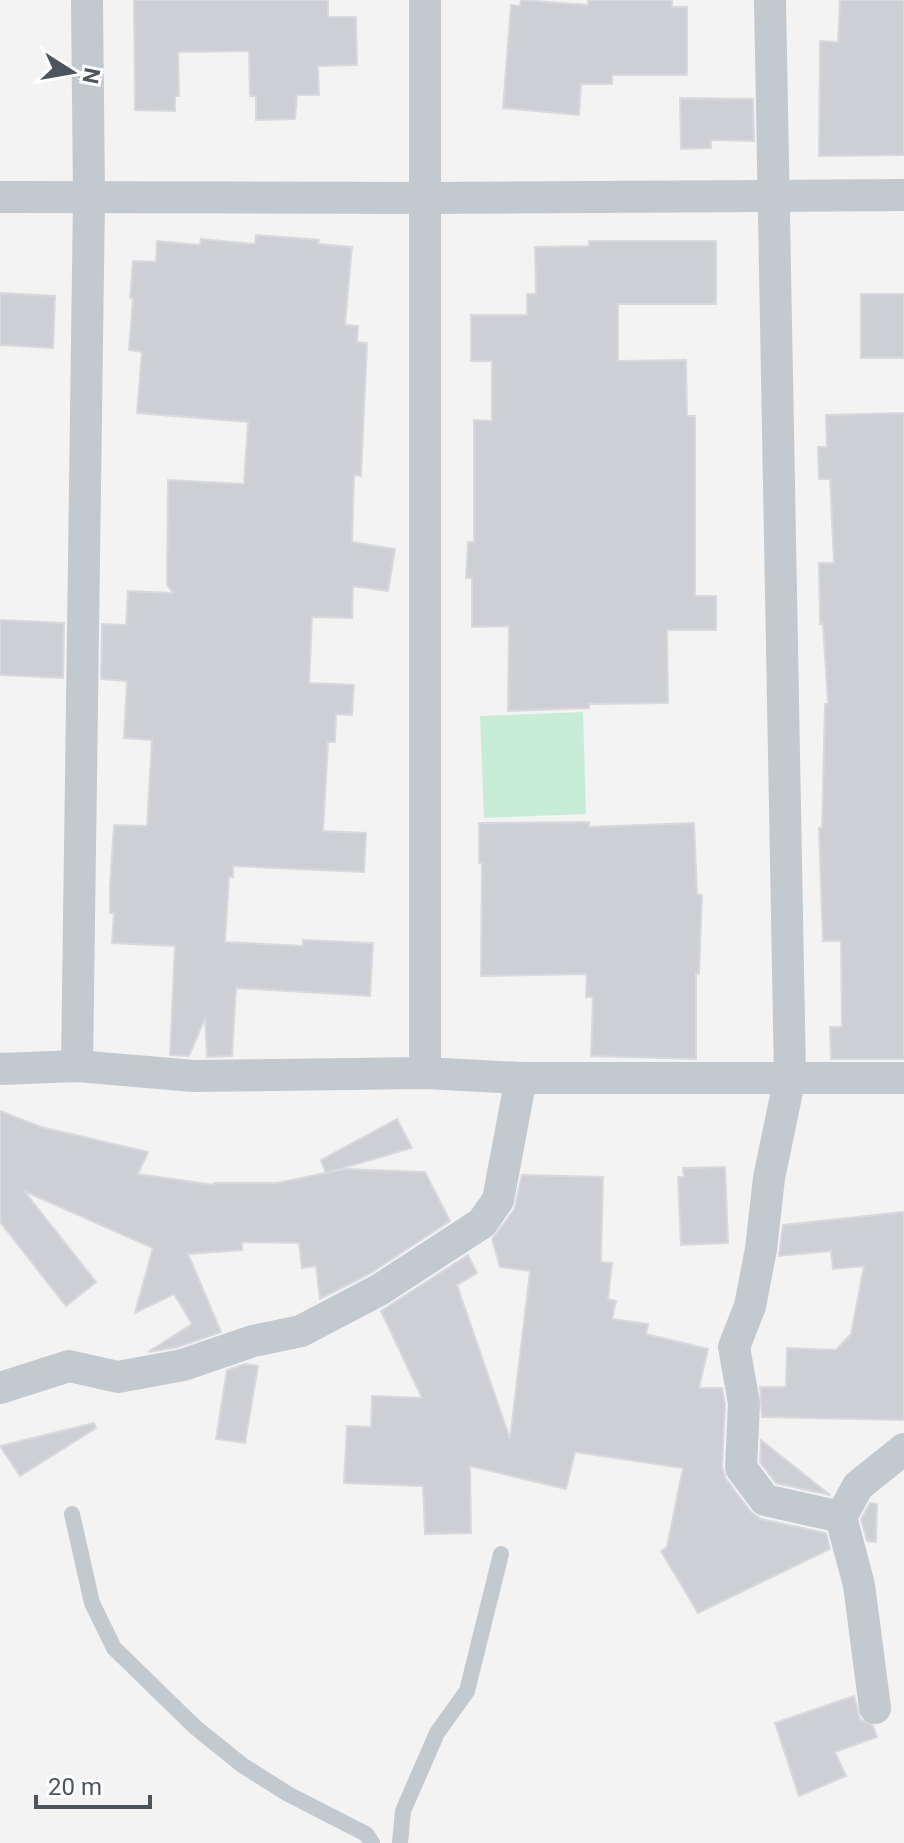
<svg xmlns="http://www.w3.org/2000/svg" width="904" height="1843" viewBox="0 0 904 1843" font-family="Roboto,sans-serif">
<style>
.green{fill:#c7edd6}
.building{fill:#cdcfd4;stroke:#d7d9dd;stroke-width:2}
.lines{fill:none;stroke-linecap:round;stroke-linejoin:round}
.service{stroke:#c2c9cf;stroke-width:16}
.minor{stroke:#c2c9cf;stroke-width:32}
</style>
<rect width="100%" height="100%" fill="#f4f3f3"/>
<path class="green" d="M583 712 586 814 484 818 480 716Z"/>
<g class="building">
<path d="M134 0H328V17H356L357 65 318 66 319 95H297L295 119 256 120V96H250L249 51 178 52 179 96H175V111L135 110Z"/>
<path d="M521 0 588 5V0H672V7H687V75H612V84H581L579 115 503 108 511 5 520 6Z"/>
<path d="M840 0H904V155L819 156 820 41 838 42Z"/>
<path d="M680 98 753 99 754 141 711 140V148L681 149Z"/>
<path d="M256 235 319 240 318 244 352 247 345 325 358 326 357 342 367 343 361 476 354 475 352 542 395 549 388 591 353 586 352 618 312 617 309 683 354 685 352 715 336 714 335 742H328L323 831 366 833 364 872 233 866V877H229L225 942 303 946V940L373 943 370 996 236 988 232 1056 207 1057 205 1018 189 1056 170 1055 175 946 112 943 114 913H110V887L114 825 147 826 152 740 124 738 127 681 101 679 102 624 126 625 128 591 173 593 167 585 168 480 244 484 248 422 137 413 142 352 129 350 133 298H130L133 261 156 262 157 241 200 245 201 239 255 244Z"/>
<path d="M589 241H716V304H618V361L686 360 687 416H695V596H716V630H667L668 703 589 704V708L508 711 509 626 472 627V578H466L468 542H474V420L492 421V361H471V315H527V294H536L535 247 589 246Z"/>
<path d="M0 293 55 296 53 348 0 345Z"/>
<rect x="861" y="294" width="43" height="64"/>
<path d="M904 413V1059H831L830 1027H842L841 941H823L819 828H822L825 704H828L823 624H820L819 563H834L830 479H819L818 447H827L826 415Z"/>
<path d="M0 620 64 623 63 678 0 675Z"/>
<path d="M589 822V827L694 823 697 894 702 895 699 974 696 973V1059L591 1056 593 997H586L587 974 481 976 482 863H479V823Z"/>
<path d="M0 1111 41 1127 148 1152 138 1174 214 1185V1183H277L345 1169 425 1172 450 1221 369 1274 320 1299 316 1266 302 1268 299 1243 242 1242V1250L188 1254 221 1332 178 1347 148 1352 192 1324 174 1294 135 1313 153 1248 24 1191 96 1282 66 1306 0 1222Z"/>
<path d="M397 1119 412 1148 326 1173 321 1160Z"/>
<path d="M725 1167 728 1243 681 1245 678 1177H684L683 1168Z"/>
<path d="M522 1175 603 1177 601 1262 612 1263 608 1299 616 1301 612 1319 648 1324 646 1334 708 1349 699 1388H722L725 1404 722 1467 726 1479 751 1512 761 1519 826 1533 830 1549 698 1613 661 1551 667 1547 683 1468 575 1452 566 1489 470 1466 471 1533 425 1534 423 1486 344 1483 347 1426 371 1427 372 1396 422 1398 381 1311 468 1255 477 1273 457 1285 510 1439 530 1271 500 1267 492 1239 514 1210Z"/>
<path d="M904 1212V1420L762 1417 760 1387H786L787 1348 836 1350 851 1334 864 1266 833 1269 831 1251 779 1256 783 1225Z"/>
<path d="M245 1364 258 1366 245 1443 216 1439 227 1370Z"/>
<path d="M94 1423 96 1428 20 1476 0 1446Z"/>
<path d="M761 1440 830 1495 776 1483 760 1462Z"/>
<path d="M870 1503 877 1504 876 1542 867 1541 861 1519Z"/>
<path d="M854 1696 860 1719 873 1726 877 1737 835 1752 846 1776 799 1796 775 1723Z"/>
</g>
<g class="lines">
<g class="service">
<path d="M72 1514 92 1603 114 1648 195 1727 242 1765 288 1794 366 1834 372 1843"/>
<path d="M400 1843 403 1811 437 1733 467 1691 501 1554"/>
</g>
<g class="minor">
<path d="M425 0V1073"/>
<path d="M770 0 790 1077 769 1178 761 1249 750 1306 734 1347 744 1403 741 1468 765 1500 841 1517"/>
<path d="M0 197 426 198 904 195"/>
<path d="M77 1066 89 198 87 0"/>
<path d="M0 1069 77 1066 194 1076 425 1073 521 1078H904"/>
<path d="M0 1388 69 1366 118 1377 183 1365 253 1341 301 1331 379 1290 482 1223 498 1200 521 1078"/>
<path d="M875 1708 859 1585 841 1517 858 1486 904 1449"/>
</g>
</g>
<g transform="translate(72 72) rotate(101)" stroke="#ffffff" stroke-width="6" paint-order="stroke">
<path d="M0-6L14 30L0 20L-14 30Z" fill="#4c555e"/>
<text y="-12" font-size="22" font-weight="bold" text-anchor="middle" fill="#4c555e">N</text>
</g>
<path d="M36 1795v12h114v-12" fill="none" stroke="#4c555e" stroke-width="4"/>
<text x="48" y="1795" font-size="24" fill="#4c555e" stroke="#ffffff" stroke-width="6" paint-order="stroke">20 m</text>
</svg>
